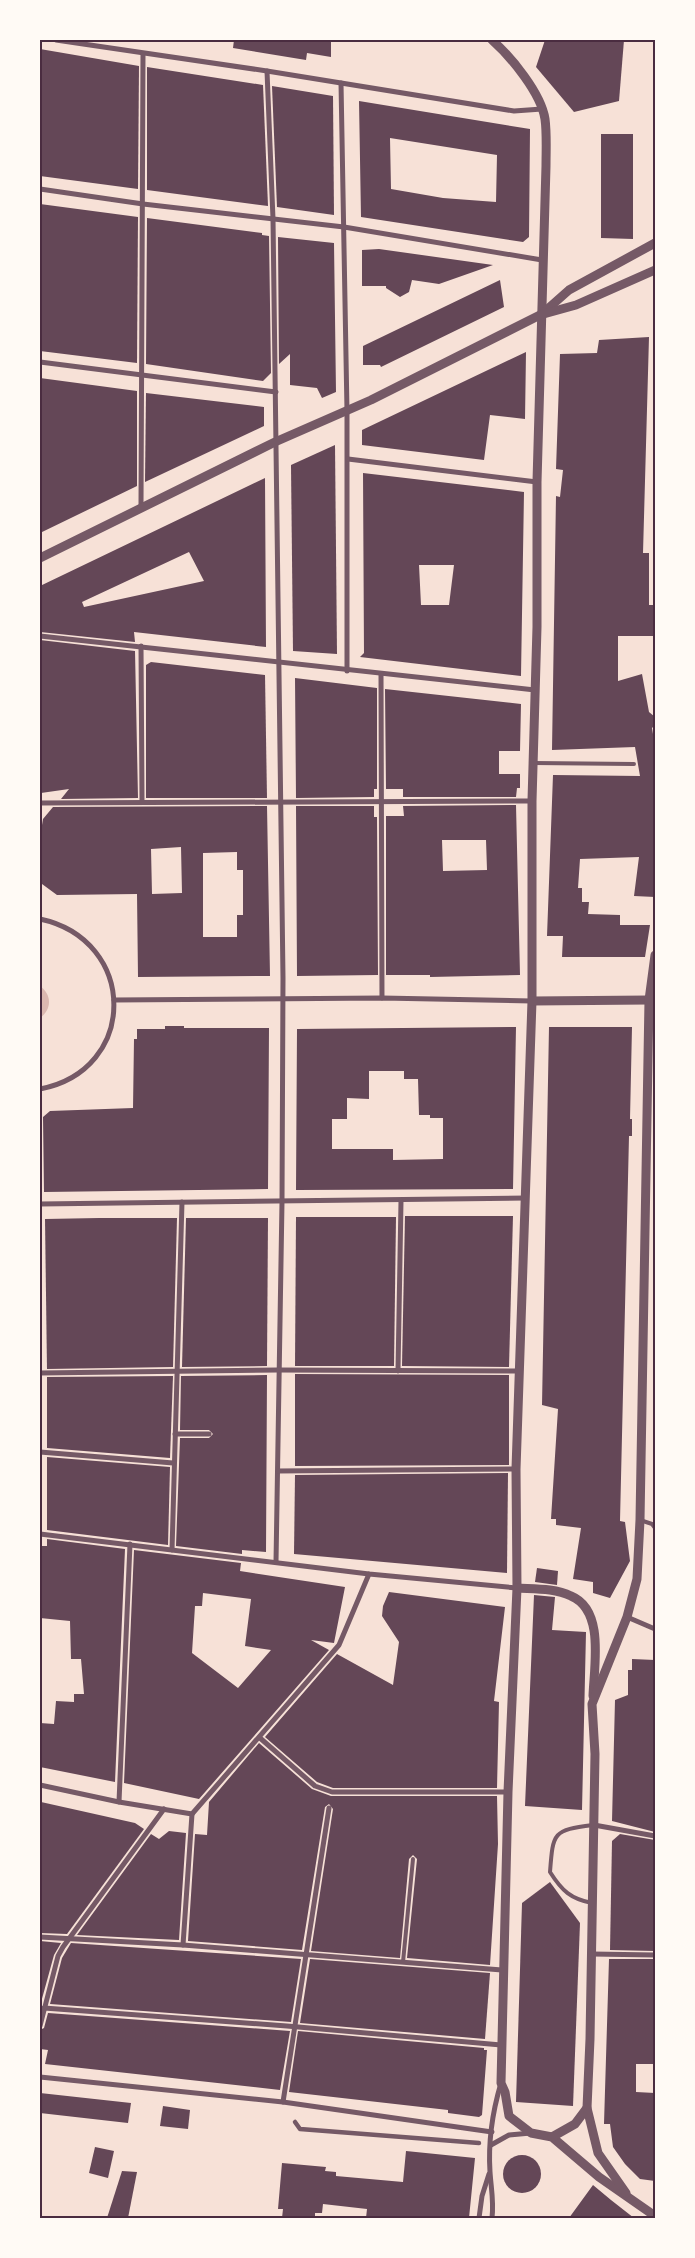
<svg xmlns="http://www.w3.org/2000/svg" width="695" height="2258" viewBox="0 0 695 2258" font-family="Barlow,sans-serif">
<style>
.water{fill:#dcb8b0}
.building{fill:#644757;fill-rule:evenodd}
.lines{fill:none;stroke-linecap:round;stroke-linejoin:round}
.service{stroke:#755966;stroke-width:4}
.pedestrian{stroke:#755966;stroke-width:4.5}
.minor{stroke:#755966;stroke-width:5}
.tertiary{stroke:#755966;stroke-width:9}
.neatline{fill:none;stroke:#4a2c40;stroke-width:2}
</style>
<rect width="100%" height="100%" fill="#f7e1d7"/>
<path class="water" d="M40 986C52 995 52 1009 40 1018Z"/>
<g class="building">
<path d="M234 40H331V57L307 53 306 60 233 48Z"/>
<path d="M545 40H624L619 101 574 112 536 67Z"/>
<path d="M40 49 139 66 138 189 40 176Z"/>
<path d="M147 67 263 85 268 206 147 190Z"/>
<path d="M272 86 333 96 334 215 277 207Z"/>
<path d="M359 101 530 129 529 237 523 242 361 217ZM390 138 497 155 496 202 443 198 391 189Z"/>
<path d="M601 134H633V239L601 238Z"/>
<path d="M40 204 138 217 137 363 40 351Z"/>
<path d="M147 218 262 233V235L269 236 271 373 263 381 146 364Z"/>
<path d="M278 237 334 243 336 392 322 398 317 388 290 385V354L279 364Z"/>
<path d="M379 249 493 265 439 284 412 280 409 292 400 297 386 288V286H362V250Z"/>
<path d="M500 280 504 307 381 367 380 365H363V346Z"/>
<path d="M649 337 643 553H649V605H655V636H618V681L642 674 649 712 655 717V725L652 728 655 746V897L634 896 639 857 580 859 578 888H582V902H589L588 914 620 915V925H650L645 957H562L563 936H547L553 775 640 776 635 747 552 750 556 496 560 497 563 470 556 469 560 354 597 353 599 340Z"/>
<path d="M526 352 525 419 490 415 484 460 362 445V430Z"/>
<path d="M40 378 137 391V486L40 533Z"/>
<path d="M146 393 264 407V426L145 482Z"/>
<path d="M335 445 337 654 293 651 291 465Z"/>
<path d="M363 473 524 492 521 676 360 657 364 653ZM419 565H454L449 605H421Z"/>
<path d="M265 478 266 647 134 632 135 642 40 632V586ZM189 552 204 581 84 607 82 602Z"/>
<path d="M40 640 135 651 138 798 61 799 69 789 41 793Z"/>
<path d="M151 662 265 675 267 798H146V665Z"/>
<path d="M295 678 377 688V789H374V797L296 798Z"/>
<path d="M385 689 521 704 520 751H499V774H520V788H517L516 797H403V789H386Z"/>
<path d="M516 805 520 975 430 977V975H386V816H404L403 806ZM442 840H486L487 870 443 871Z"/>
<path d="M267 806 270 976 138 977 137 894 57 895 42 884V825L43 819 53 807ZM181 847 182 893 152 894 151 849ZM237 852V870H243V915H237V937H203V853Z"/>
<path d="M296 806H374V817H377L378 975 297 976Z"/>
<path d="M165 1026H184V1028H269L268 1189 44 1192 43 1117 50 1111 133 1108 134 1039H137V1029H165Z"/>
<path d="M516 1027 513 1189 296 1190 297 1029ZM369 1071H404V1079H418L419 1115H430V1118H443V1159L393 1160V1149H332V1119H347V1098L369 1099Z"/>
<path d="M549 1027H632L630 1119H632V1136H629L620 1521 625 1522 630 1561 610 1598 593 1593V1582L573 1579 581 1528 556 1525V1519H551L558 1409 542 1405Z"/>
<path d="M405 1216H513L509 1367 402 1366Z"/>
<path d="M296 1217H396L394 1366H295Z"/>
<path d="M99 1218H177L173 1367 47 1369 45 1219Z"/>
<path d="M186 1218H268L267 1366 182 1367Z"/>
<path d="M295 1374 509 1375V1465L295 1466Z"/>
<path d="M267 1375 266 1552 242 1550V1554L176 1546 180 1438H209L213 1434 209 1430H180L181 1376Z"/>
<path d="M173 1376 170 1458 47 1448V1377Z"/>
<path d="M47 1457 170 1467 168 1545 47 1530Z"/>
<path d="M508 1473 507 1573 294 1554 295 1475Z"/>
<path d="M47 1539 125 1549 115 1782 40 1767V1723L54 1724 56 1701 74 1702V1694H84L81 1659H71L70 1621 40 1618V1546H47Z"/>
<path d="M134 1550 241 1563 240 1571 345 1587 334 1643 311 1640 329 1650 199 1799 124 1783ZM203 1593 251 1599 245 1646 271 1650 238 1688 192 1653 195 1606H202Z"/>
<path d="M537 1568 558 1571 557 1585 535 1582Z"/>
<path d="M389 1592 505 1607 494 1701 499 1702 497 1788H333L317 1782 265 1737 337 1654 393 1685 399 1642 382 1616 383 1606Z"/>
<path d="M534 1595 555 1597 552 1630 586 1632 582 1810 525 1806Z"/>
<path d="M632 1659 655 1660V1832L612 1821 615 1700 628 1695V1670H632Z"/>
<path d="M259 1743 312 1789 331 1796H497L498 1844 490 1965 407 1958 417 1859 413 1855 409 1859 400 1958 311 1951 333 1809 329 1804 325 1807 302 1950 188 1941 195 1834 207 1835 209 1802Z"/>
<path d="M41 1802 135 1823 144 1829 67 1934 40 1933Z"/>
<path d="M169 1831 186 1833 179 1940 77 1935 151 1834 159 1839Z"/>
<path d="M620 1834 655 1840V1951L610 1950 612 1841Z"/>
<path d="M550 1882 580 1923 573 2106 516 2102 522 1903Z"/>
<path d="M40 1941 61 1943 54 1955 40 2006Z"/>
<path d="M71 1943 301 1959 291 2022 50 2004 62 1958Z"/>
<path d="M310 1959 490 1973 485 2039 300 2023Z"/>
<path d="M609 1959H655V2064H636V2092L655 2093V2181L640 2179 625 2164 613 2147 610 2124H604Z"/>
<path d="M48 2013 290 2031 280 2090 45 2064 48 2050 40 2049V2030L44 2028Z"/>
<path d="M298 2031 484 2048V2050H487L482 2115 479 2117 448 2113V2110L289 2092Z"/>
<path d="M40 2093 131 2103 128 2123 40 2113Z"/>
<path d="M163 2106 190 2110 188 2129 160 2126Z"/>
<path d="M95 2147 114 2151 108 2178 89 2173Z"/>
<path d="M406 2151 475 2158 469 2218H366L367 2209 323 2204 322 2213H315V2218H282L283 2209H278L282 2163 326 2167 325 2171 336 2172V2176L403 2182Z"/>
<circle cx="522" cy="2174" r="19"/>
<path d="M122 2171 137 2172 128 2218H107Z"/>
<path d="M593 2185 611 2200 634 2218H569Z"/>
</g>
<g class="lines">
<g class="service">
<path d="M534 763 634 764"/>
<path d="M640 1520 652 1524 655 1528"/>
<path d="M592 1903C571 1899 562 1891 550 1872 553 1832 553 1830 593 1825"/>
<path d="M403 1962 413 1859"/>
</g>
<path class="pedestrian" d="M295 2122 300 2129 479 2143"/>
<g class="minor">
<path d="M56 40 267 71 514 111 542 109"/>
<path d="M267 71 273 219 283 978 282 1202 276 1562"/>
<path d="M341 83 347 411V671"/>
<path d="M40 189 143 204 344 227 542 260"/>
<path d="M40 362 276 392"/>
<path d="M348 459 537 482"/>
<path d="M141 506 143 54"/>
<path d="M40 636 535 690"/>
<path d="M141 646 142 800"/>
<path d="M381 674 382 998"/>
<path d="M40 803 532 801"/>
<path d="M40 919C138 940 139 1070 40 1089"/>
<path d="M114 1000 382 998 532 1001"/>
<path d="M40 1204 526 1198"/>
<path d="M398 1371 401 1201"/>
<path d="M40 1373 278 1370 519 1371"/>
<path d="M175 1434H209"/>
<path d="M40 1452 173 1463"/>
<path d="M278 1471 516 1469"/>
<path d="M40 1534 369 1574 517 1588"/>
<path d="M172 1550 182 1202"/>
<path d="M627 1617 655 1629"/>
<path d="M260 1738 315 1786 332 1792H508"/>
<path d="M40 1785 119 1802 192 1814"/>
<path d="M119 1802 130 1544"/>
<path d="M192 1814 339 1645 369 1574"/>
<path d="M594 1825 655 1836"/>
<path d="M40 1937 183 1945 502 1970"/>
<path d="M183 1945 192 1814"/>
<path d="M592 1954 655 1955"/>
<path d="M44 2008 287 2026 501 2045"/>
<path d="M40 2026 58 1956 63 1947 164 1809"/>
<path d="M40 2077 283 2102 492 2132"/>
<path d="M283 2102 329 1808"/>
<path d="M491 2145 509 2135 531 2133"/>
<path d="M479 2218 482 2196 489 2174"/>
<path d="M492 2218C494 2201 491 2188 490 2172 488 2142 493 2110 501 2083"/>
</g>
<g class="tertiary">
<path d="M492 40C511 57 541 93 545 119 547 134 546 151 546 166L537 482V627L532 801V1001L516 1469 517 1588 508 1792 501 2083 505 2092 509 2116 531 2133 552 2137 599 2177 655 2216"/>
<path d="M543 313 569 290 655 243"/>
<path d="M40 558 275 442 371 400 540 315 576 305 655 270"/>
<path d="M532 1001 649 1000"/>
<path d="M517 1588C535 1589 555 1588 571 1596 605 1610 594 1666 593 1696"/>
<path d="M552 2137 575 2124 587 2108"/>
<path d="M626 2193 598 2153 587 2108 590 2039 595 1754 592 1704 627 1617 637 1579 640 1520 649 1000 655 955"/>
</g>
</g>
<rect width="695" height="2258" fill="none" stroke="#fffaf5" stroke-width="82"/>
<rect x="41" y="41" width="613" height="2176" class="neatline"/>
</svg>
